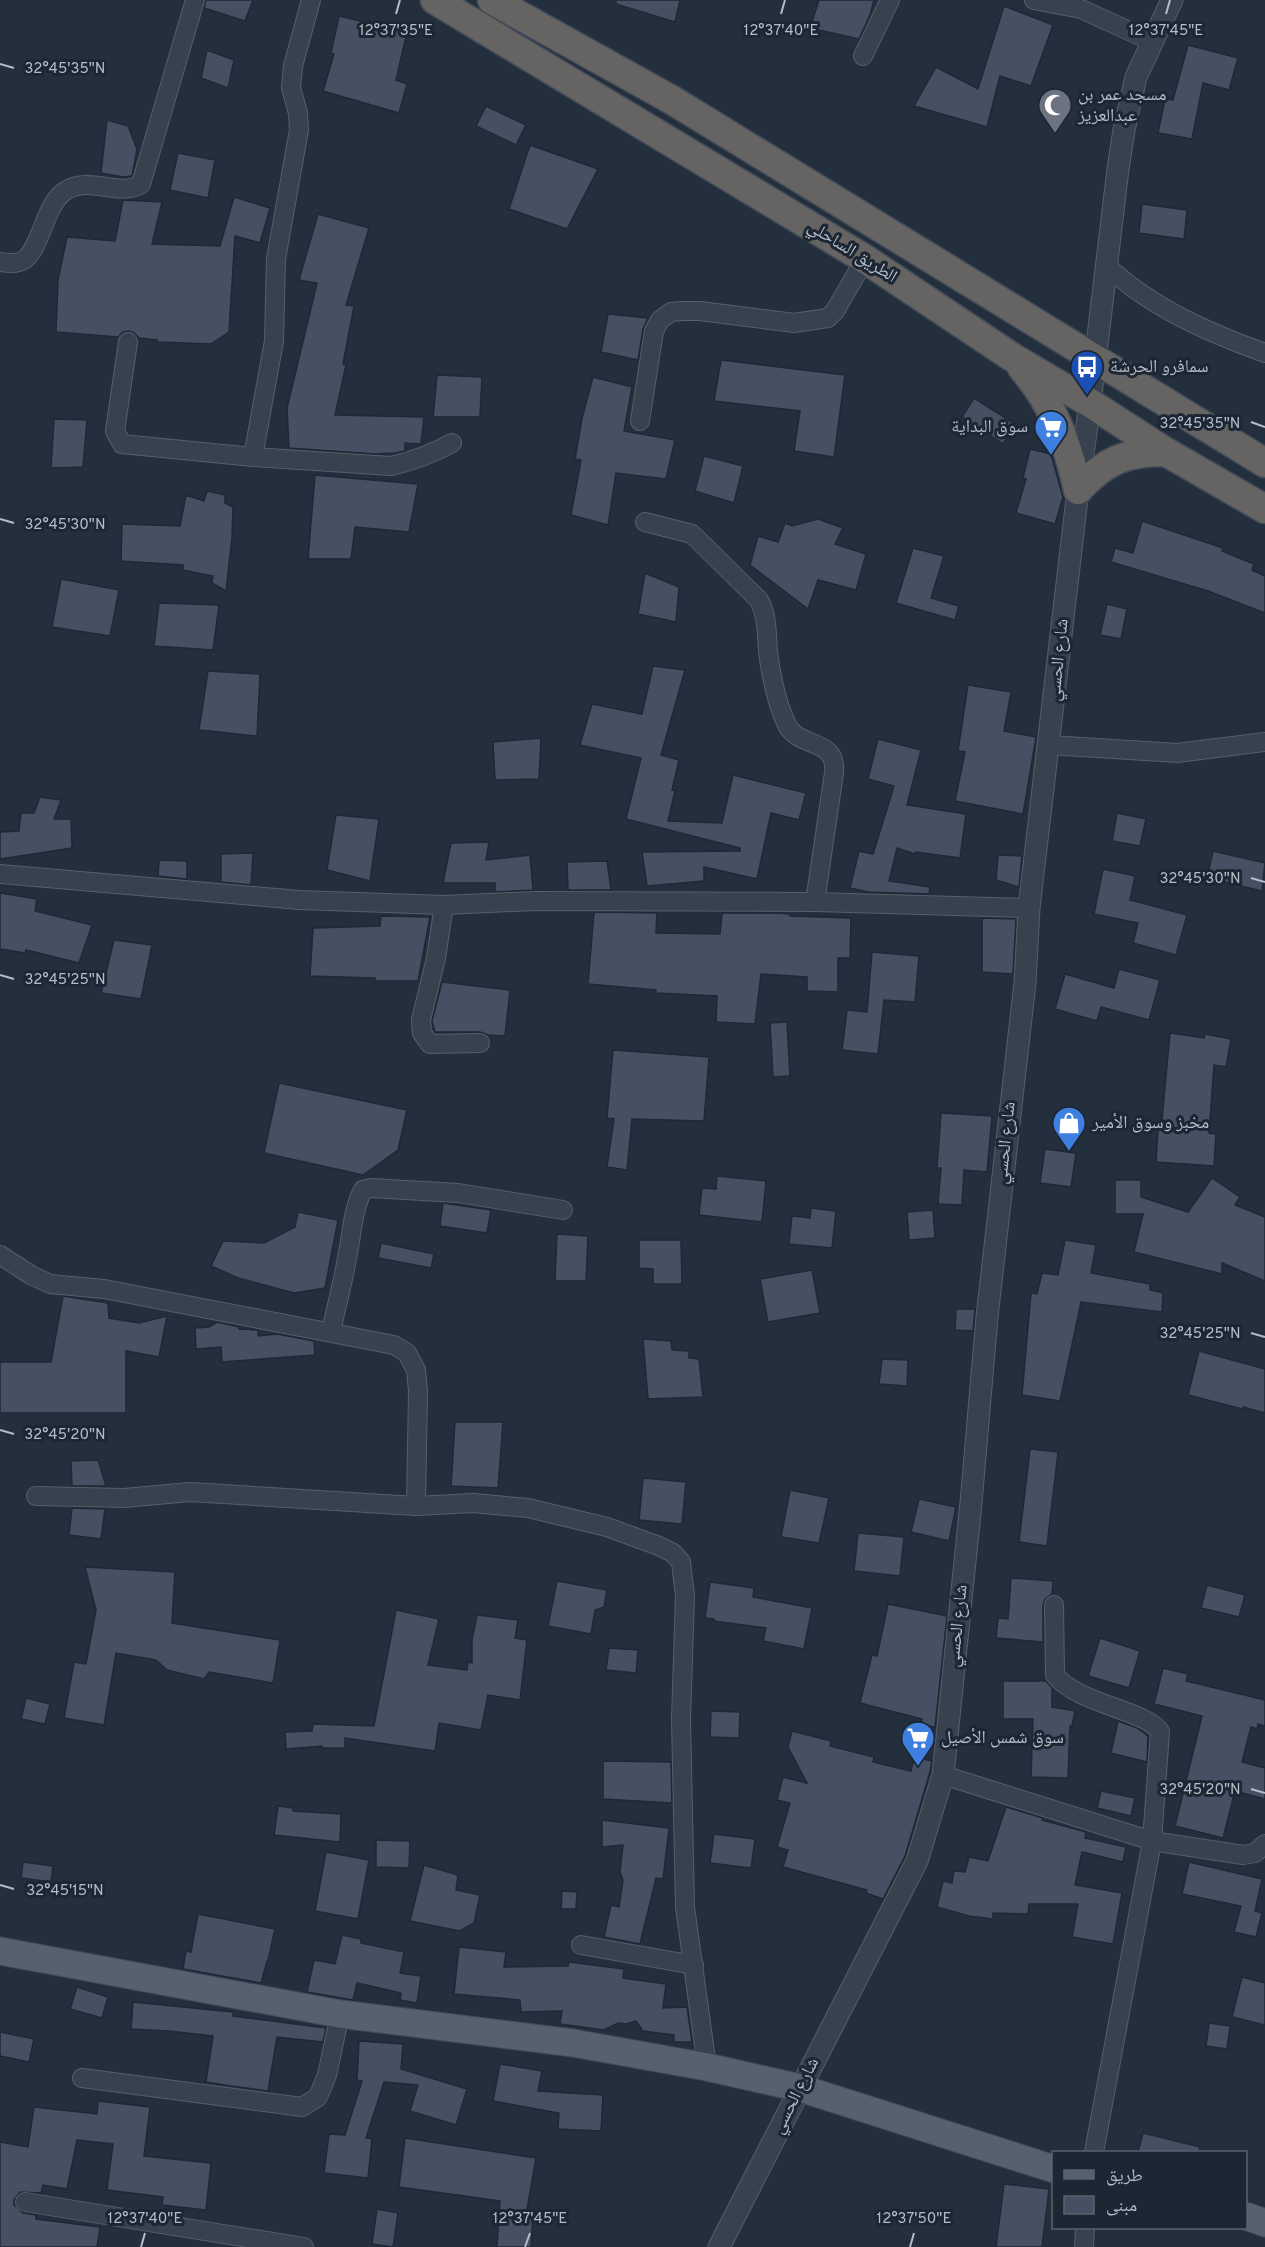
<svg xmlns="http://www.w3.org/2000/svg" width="1265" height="2247" viewBox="0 0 1265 2247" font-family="Overpass,'Noto Naskh Arabic',sans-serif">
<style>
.building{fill:#455162;stroke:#1f2835;stroke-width:1.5}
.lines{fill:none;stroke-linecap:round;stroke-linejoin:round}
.minor-casing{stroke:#565f6c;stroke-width:20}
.tertiary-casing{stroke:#565f6c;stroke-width:23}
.primary-casing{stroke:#414a57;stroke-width:29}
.trunk-casing{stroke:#434c59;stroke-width:31}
.minor{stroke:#38414e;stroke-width:18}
.tertiary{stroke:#38414e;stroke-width:21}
.primary{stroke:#56606e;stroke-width:27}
.trunk{stroke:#656462;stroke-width:28}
.ticks{fill:none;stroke:#b4bcc9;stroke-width:2}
.labels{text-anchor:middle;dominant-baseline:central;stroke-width:6;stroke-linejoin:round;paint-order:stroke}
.poi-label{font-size:18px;fill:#b4bcc9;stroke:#1d2633;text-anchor:start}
.street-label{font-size:18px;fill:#b4bcc9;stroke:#1d2633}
.ticks-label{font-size:15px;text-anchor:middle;fill:#b4bcc9;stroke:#1d2633;stroke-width:6;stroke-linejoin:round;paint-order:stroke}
</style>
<rect width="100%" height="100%" fill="#242f3e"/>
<g class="building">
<path d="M206 0H253L245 21 204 8Z"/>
<path d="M616 0H680L675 22 616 4Z"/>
<path d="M819 0H874L870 15 859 39 810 28Z"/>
<path d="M1004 6 1053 25 1031 86 1000 76 987 127 914 106 936 67 978 89Z"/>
<path d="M339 16 407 32 396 80 407 84 399 113 323 91 334 54 331 53Z"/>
<path d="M1188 45 1238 58 1229 90 1203 83 1192 139 1158 133 1165 99 1173 100Z"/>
<path d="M207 50 234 60 228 88 201 78Z"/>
<path d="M486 106 526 125 516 145 476 126Z"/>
<path d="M107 120 128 126 137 149 132 176 123 177 101 173Z"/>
<path d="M530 145 598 169 567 229 509 209Z"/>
<path d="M178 153 215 160 208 198 170 190Z"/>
<path d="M234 197 270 208 260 243 235 236 229 332 211 344 157 342V340L139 338 134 333 129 331 123 332 118 337 56 332 58 280 67 237 115 241 123 200 162 202 152 244 220 246Z"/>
<path d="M1142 204 1187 210 1184 239 1139 233Z"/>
<path d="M318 214 369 228 346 305 354 306 343 364 346 365 335 415 424 417 421 444 405 443V451L395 453 375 454 289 448 287 408 317 283 299 280Z"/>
<path d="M608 314 648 318 643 329 638 360 601 352Z"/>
<path d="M721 360 845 375 834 457 794 451 800 411 714 401Z"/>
<path d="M437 375 482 377 480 417H433Z"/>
<path d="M593 377 632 387 624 431 675 440 666 479 616 473 608 525 571 515 581 460 575 459 582 418Z"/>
<path d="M974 398 1015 424 1003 444 962 417Z"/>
<path d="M54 419 87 420 83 467 51 468Z"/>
<path d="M1030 449 1051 454 1063 497 1055 524 1016 513 1026 479 1023 478Z"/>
<path d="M704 456 743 466 734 503 695 491Z"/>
<path d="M315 475 418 484 409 532 355 527 351 559H308Z"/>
<path d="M207 491 225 495V503L233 507 232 538 226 591 212 583 213 576 183 570V565L121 561 122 524 180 526 186 495 204 501Z"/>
<path d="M818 519 843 528 835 544 866 554 856 590 818 580 808 609 750 565 758 536 778 542 785 523 792 526Z"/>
<path d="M1142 521 1223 548 1222 551 1254 564 1252 570 1265 576V613L1208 591 1111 562 1115 548 1133 553Z"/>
<path d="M913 548 944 556 931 598 959 606 955 620 896 603Z"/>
<path d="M645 573 679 587 676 622 638 614Z"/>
<path d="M61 579 119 590 110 636 52 627Z"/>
<path d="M159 603 219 605 213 650 154 646Z"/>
<path d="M1107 604 1127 609 1121 639 1100 635Z"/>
<path d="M653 666 685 670 661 755 679 760 672 790 675 791 668 821 722 823 733 775 806 793 799 820 771 813 757 879 704 867V881L647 886 642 852 740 851V848L626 819 641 758 580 745 592 704 642 714Z"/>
<path d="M208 671 260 674 257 736 199 730Z"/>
<path d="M968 685 1011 692 1004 731 1036 737 1023 814 955 801 965 752 958 751Z"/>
<path d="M541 738 539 779 495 780 493 742Z"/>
<path d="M878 739 921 750 907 805 966 814 960 858 916 852 915 854 897 848 889 881 930 887 929 894 868 892 850 888 859 851 873 854 894 786 868 779Z"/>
<path d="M40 797 61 800 54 819H71L72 848 0 859V832L19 831 21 813H34Z"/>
<path d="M1117 813 1146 819 1140 846 1112 841Z"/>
<path d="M336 815 379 819 370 881 327 870Z"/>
<path d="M489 842 486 860 530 855 533 890 495 892V883H443L451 843Z"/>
<path d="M1213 851 1265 863 1262 891 1207 878Z"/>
<path d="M253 853 251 885 221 882V854Z"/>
<path d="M998 855 1022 856 1019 887 996 880Z"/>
<path d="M159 860 187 861V879L158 876Z"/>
<path d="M607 861 611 890H568L567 862Z"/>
<path d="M1103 869 1135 876 1130 900 1187 915 1176 955 1133 943 1138 923 1094 914Z"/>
<path d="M0 893 37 899 35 911 92 925 79 963 26 950 25 953 0 949Z"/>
<path d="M594 912 657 913 656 933 720 934 722 913H776L790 914V916L851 918 850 958H838V992L807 991V977L761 974 755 1024 716 1022 717 996 656 993V990L588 984Z"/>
<path d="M381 916 430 917 418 981H375V978L310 976 313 928 380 926Z"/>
<path d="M982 918 1016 919 1013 974 982 972Z"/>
<path d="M114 940 152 945 141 999 101 993Z"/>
<path d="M872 952 919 956 915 1002 884 1000 878 1054 842 1050 847 1010 867 1012Z"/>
<path d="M1119 969 1160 980 1149 1020 1101 1007 1097 1021 1055 1009 1065 974 1114 988Z"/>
<path d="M442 982 510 990 505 1036 488 1035 480 1032H435L432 1021Z"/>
<path d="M787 1022 790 1076 773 1077 770 1023Z"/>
<path d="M1170 1033 1204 1038 1205 1034 1231 1039 1226 1067 1214 1065 1209 1133 1216 1134 1214 1166 1156 1162 1158 1130H1161Z"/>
<path d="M613 1050 709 1057 704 1121 632 1119 627 1170 607 1167 614 1119 607 1118Z"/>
<path d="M279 1083 407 1110 398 1150 363 1175 264 1153Z"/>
<path d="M941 1113 992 1116 987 1172 964 1170 962 1205 938 1204 941 1168H937Z"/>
<path d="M1045 1149 1076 1153 1071 1187 1040 1183Z"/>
<path d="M717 1176 766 1181 762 1222 699 1215 702 1188 716 1189Z"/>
<path d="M1212 1178 1240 1197 1235 1205 1265 1217V1281L1222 1263V1274L1134 1252 1143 1214H1115V1180H1141V1197L1188 1212Z"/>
<path d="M443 1203 491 1210 487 1233 440 1226Z"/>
<path d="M811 1208 836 1211 832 1248 789 1244 792 1216 810 1218Z"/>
<path d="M933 1210 935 1238 909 1240 907 1212Z"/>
<path d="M298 1212 338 1220 325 1288 294 1293 238 1278 211 1266 223 1241 264 1243 295 1227Z"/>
<path d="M557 1234 588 1236 586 1281H555Z"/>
<path d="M639 1240H681L682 1284H653V1269L639 1268Z"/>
<path d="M1065 1240 1096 1245 1091 1273 1150 1284V1290L1163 1293 1162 1312 1081 1302 1060 1401 1022 1395 1031 1293 1037 1294 1042 1273 1058 1275Z"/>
<path d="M381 1243 434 1254 431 1268 378 1258Z"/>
<path d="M812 1270 820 1313 768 1322 760 1279Z"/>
<path d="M63 1296 108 1303 109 1318 139 1323 167 1316 159 1357 126 1351V1413H0V1362H51Z"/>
<path d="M956 1309H975L973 1331 955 1330Z"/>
<path d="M217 1322 239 1327V1329L258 1330V1336L277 1334 314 1341 315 1355 222 1362 221 1347 196 1349 195 1328 209 1327Z"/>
<path d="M643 1339 671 1341 672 1350 689 1351V1358L699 1359 703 1397 648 1399Z"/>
<path d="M1199 1351 1265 1369V1413L1243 1407 1242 1409 1188 1395Z"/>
<path d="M882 1359 908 1360 907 1386 879 1384Z"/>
<path d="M455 1422H503L498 1488 451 1486Z"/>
<path d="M1030 1449 1058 1452 1047 1546 1019 1542Z"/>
<path d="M98 1460 106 1486H72L71 1461Z"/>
<path d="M643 1478 686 1482 682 1524 639 1520Z"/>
<path d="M790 1490 829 1498 819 1543 781 1537Z"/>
<path d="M919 1499 956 1507 949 1541 911 1532Z"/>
<path d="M72 1508 105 1509 101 1539 69 1535Z"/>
<path d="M858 1533 904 1537 900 1576 854 1571Z"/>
<path d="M85 1567 175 1572 172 1623 280 1640 273 1683 209 1672 204 1679 167 1670 156 1660 116 1653 104 1725 64 1718 74 1662 86 1664 96 1610Z"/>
<path d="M1011 1578 1053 1581 1052 1594 1045 1599 1043 1605V1642L996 1638 998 1618 1008 1619Z"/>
<path d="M557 1581 607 1590 604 1607 595 1610 591 1634 548 1626Z"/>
<path d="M710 1582 754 1588 753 1597 812 1608 804 1649 763 1641 766 1628 714 1621V1619L705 1618Z"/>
<path d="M1207 1585 1245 1595 1239 1617 1201 1608Z"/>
<path d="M888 1604 947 1616 935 1727 921 1725 922 1719 860 1703 872 1655 877 1656Z"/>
<path d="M396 1610 439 1619 428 1665 467 1670 468 1662 472 1663V1640L477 1615 518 1620 515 1638 527 1640 520 1700 488 1695 481 1730 439 1723 435 1751 345 1738V1748H322V1746L286 1749 285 1732 312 1731 313 1724 374 1726Z"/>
<path d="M1100 1638 1140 1651 1129 1688 1088 1676Z"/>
<path d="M609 1648 638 1650 636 1673 606 1670Z"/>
<path d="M1163 1668 1188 1674 1186 1681 1265 1700V1726L1258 1724 1257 1729 1251 1727 1242 1762 1265 1768V1799L1235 1791 1223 1838 1175 1826 1202 1716 1154 1704Z"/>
<path d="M1003 1681H1046L1052 1688V1707L1075 1711 1072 1726H1070L1068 1778 1031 1777 1033 1719H1003Z"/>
<path d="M26 1698 50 1704 45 1724 21 1719Z"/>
<path d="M711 1711 740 1712 739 1738 710 1737Z"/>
<path d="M1118 1721 1137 1728 1148 1736 1147 1762 1111 1753Z"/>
<path d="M792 1731 831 1741 830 1746 874 1757 873 1762 911 1771 914 1757 932 1761 930 1772 905 1856 883 1899 866 1893 867 1890 783 1867 788 1850 777 1847 790 1803 777 1800 783 1777 807 1783 788 1747Z"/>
<path d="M603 1761 671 1762 672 1803 603 1799Z"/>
<path d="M1101 1791 1135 1798 1131 1816 1097 1808Z"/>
<path d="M278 1806 293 1808V1811L341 1814 340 1842 274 1835Z"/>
<path d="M1006 1807 1043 1818 1042 1820 1086 1832 1085 1838 1126 1847 1123 1862 1082 1852 1075 1885 1122 1893 1113 1944 1072 1937 1078 1904H1029L1028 1914 993 1913V1919L969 1916 937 1907 943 1881 952 1883 954 1871 965 1872 969 1857 988 1861Z"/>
<path d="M602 1820 669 1828 663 1879 656 1878 640 1944 604 1937 611 1905 619 1907 623 1880 620 1872 623 1845 602 1847Z"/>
<path d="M714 1834 755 1839 751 1868 710 1863Z"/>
<path d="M376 1840 410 1841 409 1868 376 1867Z"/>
<path d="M326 1852 369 1860 358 1919 315 1911Z"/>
<path d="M23 1862 53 1866 51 1882 21 1878Z"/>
<path d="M1189 1862 1262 1879 1255 1911 1262 1913 1256 1937 1234 1932 1241 1906 1182 1894Z"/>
<path d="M424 1865 458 1875 456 1890 480 1895 474 1923 460 1931 410 1921Z"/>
<path d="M562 1891 577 1892 576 1909H561Z"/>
<path d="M198 1914 275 1929 268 1961H267L261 1983 183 1969 186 1951 191 1952Z"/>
<path d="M342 1935 361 1939V1943L404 1952 400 1973 421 1976 417 2003 400 2000 401 1993 357 1983 353 2000 307 1992 314 1960 335 1964Z"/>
<path d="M459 1947 506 1952 504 1967 568 1966 569 1962 624 1969 623 1978 666 1984 663 2008 687 2007 692 2042H674V2035L643 2031 636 2021 626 2024 618 2023 604 2030 560 2024 562 2011 521 2012 520 2000 454 1994Z"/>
<path d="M1242 1977 1265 1983V2025L1232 2017Z"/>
<path d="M77 1987 108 1997 102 2018 70 2009Z"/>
<path d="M133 2002 233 2012V2016L326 2028 323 2042 277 2037 268 2091 231 2086 206 2082 213 2036 169 2031 131 2029Z"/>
<path d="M1209 2023 1230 2026 1227 2049 1206 2046Z"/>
<path d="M0 2032 34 2039 29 2062 0 2056Z"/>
<path d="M359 2041 403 2044 401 2069 467 2089 456 2125 410 2111 418 2085 384 2082 366 2138 372 2139 368 2178 324 2173 329 2134 345 2135 362 2081 357 2080Z"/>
<path d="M500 2064 542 2071 538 2091 603 2095 601 2131 558 2129 559 2113 493 2101Z"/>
<path d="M98 2101 150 2107 144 2156 211 2163 206 2210 162 2205 163 2197 107 2190 113 2144 77 2140 67 2189 43 2185 41 2193 20 2192 14 2200V2205L23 2213 36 2215V2219L100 2227 97 2247H0V2142L28 2147 34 2107 97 2114Z"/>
<path d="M1143 2133 1200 2147 1199 2152H1138Z"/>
<path d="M405 2138 536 2158 526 2215H533L531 2247H497L500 2201 399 2187Z"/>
<path d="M1004 2184 1049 2189 1042 2247H996Z"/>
<path d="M377 2209 398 2213 393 2247 372 2244Z"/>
</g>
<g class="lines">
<g class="minor-casing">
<g id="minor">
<path d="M1034 0 1081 9 1151 41"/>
<path d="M863 56 890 0"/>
<path d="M0 262C6 263 13 264 19 262 40 258 43 205 65 191 90 175 118 198 141 184L195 0"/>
<path d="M1107 266C1150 307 1209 333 1265 353"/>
<path d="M128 342 115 431 122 444 253 457 391 466C413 461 432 454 452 443"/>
<path d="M640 421 654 331 660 320 671 312 682 311H700L794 323 828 318 835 311 865 259"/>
<path d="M253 457 274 341 276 259 299 130 298 113 291 88 293 66 311 0"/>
<path d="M645 522 692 534 759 600C769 619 766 638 769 659 772 680 778 706 787 725 798 748 838 738 834 773L815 902"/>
<path d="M1049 745 1177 753 1265 742"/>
<path d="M0 874 299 900 444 905 535 901 815 902 1029 908"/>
<path d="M444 905 436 958 421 1020 422 1033 430 1044 480 1043"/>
<path d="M0 1255 31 1275 50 1284 104 1289 394 1345 407 1353 416 1370 418 1391 416 1506"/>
<path d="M331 1332C336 1307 343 1283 347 1258 352 1235 352 1211 363 1190L371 1188 458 1193 563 1210"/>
<path d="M36 1496 124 1498 190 1492 416 1506 473 1503 528 1508 607 1527 659 1546 673 1553 681 1562 685 1596 681 1719 685 1907 707 2067"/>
<path d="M1054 1605 1055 1675C1077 1704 1149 1711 1160 1732L1152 1841 1094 2152"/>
<path d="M943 1775 1152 1841 1243 1855 1255 1853 1265 1844"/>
<path d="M581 1945 694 1965"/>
<path d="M82 2078 302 2107 318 2097 327 2075 340 2014"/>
<path d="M25 2202 304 2247"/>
<path d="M1084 2247 1085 2228"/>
</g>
</g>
<g class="tertiary-casing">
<path id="tertiary" d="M719 2247 917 1861 943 1775 971 1503 987 1317 1025 983 1029 908 1078 490 1090 403 1118 169 1124 130 1136 77 1172 0"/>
</g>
<g class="primary-casing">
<g id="primary">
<path d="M0 1951 340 2014 573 2043 707 2067 800 2088 1054 2169"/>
<path d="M1246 2216 1265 2223"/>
</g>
</g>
<g class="trunk-casing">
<g id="trunk">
<path d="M435 0 865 259 1012 357 1090 403 1166 452 1265 509"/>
<path d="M492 0 672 100 1265 463"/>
<path d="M1022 368C1053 403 1068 445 1078 490"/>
<path d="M1078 490C1104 461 1127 451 1166 452"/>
</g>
</g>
<use href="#minor" class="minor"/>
<use href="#tertiary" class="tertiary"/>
<use href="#primary" class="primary"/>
<use href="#trunk" class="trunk"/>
</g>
<path class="ticks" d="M396 14 400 0M781 14 785 0M1166 14 1170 0M0 64 14 68M1251 422 1265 427M0 519 14 523M1251 878 1265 882M0 975 14 979M1251 1333 1265 1337M0 1430 14 1434M1251 1789 1265 1793M0 1885 14 1889M141 2247 145 2233M525 2247 530 2233M910 2247 914 2233"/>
<defs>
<g id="mosque-pin" transform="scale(1.725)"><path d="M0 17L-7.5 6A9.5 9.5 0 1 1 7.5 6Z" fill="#6b7280" stroke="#1d2633"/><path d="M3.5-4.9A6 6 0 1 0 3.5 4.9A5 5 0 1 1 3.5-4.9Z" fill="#fff"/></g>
<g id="bus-pin" transform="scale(1.725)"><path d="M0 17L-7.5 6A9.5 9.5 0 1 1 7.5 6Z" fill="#1a4fb4" stroke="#1d2633"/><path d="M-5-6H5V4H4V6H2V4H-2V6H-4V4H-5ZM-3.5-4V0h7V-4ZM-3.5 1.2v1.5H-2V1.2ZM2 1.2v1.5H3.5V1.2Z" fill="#fff"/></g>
<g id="supermarket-pin" transform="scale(1.725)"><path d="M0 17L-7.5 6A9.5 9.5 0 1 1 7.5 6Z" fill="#3f7fe0" stroke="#1d2633"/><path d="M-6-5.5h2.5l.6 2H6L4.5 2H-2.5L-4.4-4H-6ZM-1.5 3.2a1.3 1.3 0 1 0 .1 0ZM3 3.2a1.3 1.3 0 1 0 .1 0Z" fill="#fff"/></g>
<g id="shop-pin" transform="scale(1.725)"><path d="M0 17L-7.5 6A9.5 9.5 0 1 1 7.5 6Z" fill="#3f7fe0" stroke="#1d2633"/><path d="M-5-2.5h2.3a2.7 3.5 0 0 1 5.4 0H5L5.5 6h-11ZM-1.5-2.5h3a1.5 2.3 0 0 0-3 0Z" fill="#fff"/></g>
</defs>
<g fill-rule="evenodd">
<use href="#mosque-pin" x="1055" y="105"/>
<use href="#bus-pin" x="1087" y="367"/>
<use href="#supermarket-pin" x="1051" y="427"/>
<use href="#shop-pin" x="1069" y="1123"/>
<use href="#supermarket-pin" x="918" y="1738"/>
</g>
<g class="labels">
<g class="poi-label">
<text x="1078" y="95">مسجد عمر بن<tspan x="1078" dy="21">عبدالعزيز</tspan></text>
<text x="1110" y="367">سمافرو الحرشة</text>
<text x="1028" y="427" text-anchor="end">سوق البداية</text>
<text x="1092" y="1123">مخبز وسوق الأمير</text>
<text x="941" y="1738">سوق شمس الأصيل</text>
</g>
<g class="street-label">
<text transform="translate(852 252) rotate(32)">الطريق الساحلي</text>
<text transform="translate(1059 660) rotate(-84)">شارع الحسي</text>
<text transform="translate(1006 1143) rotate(-84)">شارع الحسي</text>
<text transform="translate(958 1626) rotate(-84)">شارع الحسي</text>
<text transform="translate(796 2096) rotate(-63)">شارع الحسي</text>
</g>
</g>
<g class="ticks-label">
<text x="396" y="35">12°37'35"E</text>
<text x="781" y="35">12°37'40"E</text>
<text x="1166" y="35">12°37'45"E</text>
<text x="65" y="73">32°45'35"N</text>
<text x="1200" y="428">32°45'35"N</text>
<text x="65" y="529">32°45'30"N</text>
<text x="1200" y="883">32°45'30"N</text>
<text x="65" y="984">32°45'25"N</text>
<text x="1200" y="1338">32°45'25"N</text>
<text x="65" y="1439">32°45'20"N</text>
<text x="1200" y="1794">32°45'20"N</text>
<text x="65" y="1895">32°45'15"N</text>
<text x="145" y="2223">12°37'40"E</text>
<text x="530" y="2223">12°37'45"E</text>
<text x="914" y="2223">12°37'50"E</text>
</g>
<rect x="1052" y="2151" width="195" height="78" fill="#1d2633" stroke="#59626f" stroke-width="1.5"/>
<rect x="1064" y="2170" width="30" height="9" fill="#56606e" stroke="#59626f" stroke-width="1.5"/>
<text x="1106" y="2181" font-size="18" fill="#b4bcc9">طريق</text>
<rect x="1064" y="2196" width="30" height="18" fill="#455162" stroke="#59626f" stroke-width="1.5"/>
<text x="1106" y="2211" font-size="18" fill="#b4bcc9">مبنى</text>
</svg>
